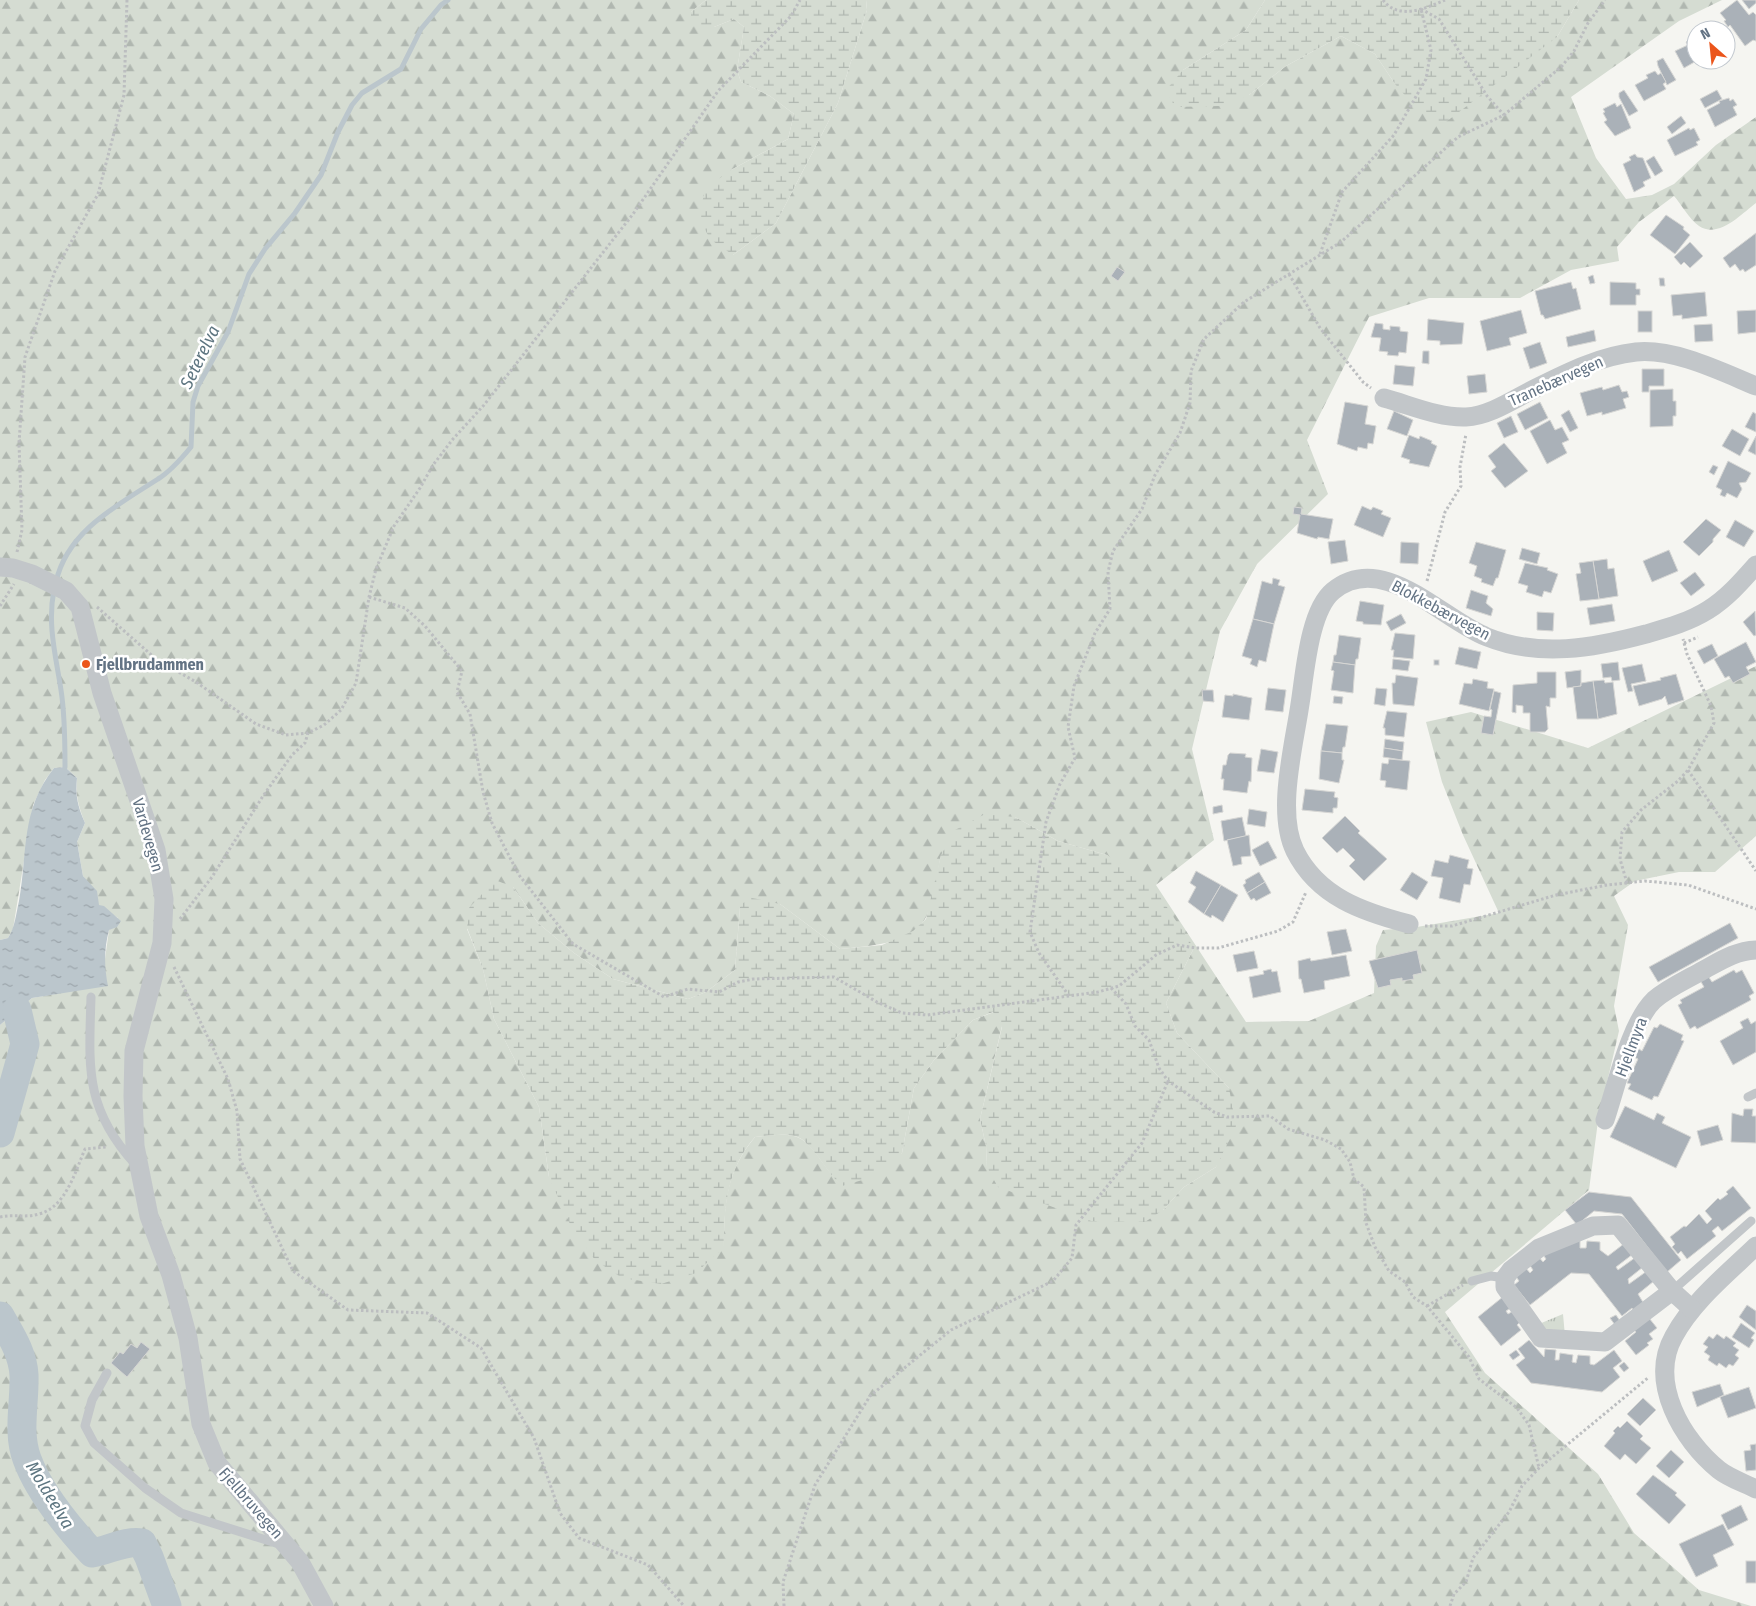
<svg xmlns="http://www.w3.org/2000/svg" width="1756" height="1606" viewBox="0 0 1756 1606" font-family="'Fira Sans Condensed',sans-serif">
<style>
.grass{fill:url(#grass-tufts)}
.forest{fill:url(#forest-firs);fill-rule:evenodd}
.wetland{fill:url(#wetland-marsh)}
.water{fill:url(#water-ripples)}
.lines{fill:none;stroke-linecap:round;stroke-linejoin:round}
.stream{stroke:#bbc6cc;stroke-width:5}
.river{stroke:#bbc6cc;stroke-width:29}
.building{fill:#aab1b8;stroke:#d6d6d4}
.path{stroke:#bcbec0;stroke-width:3;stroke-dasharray:2.5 2.5;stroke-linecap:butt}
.service{stroke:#c2c6c9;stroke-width:9}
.minor{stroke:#c2c6c9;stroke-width:19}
.poi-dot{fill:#eb551b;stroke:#fff;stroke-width:2}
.labels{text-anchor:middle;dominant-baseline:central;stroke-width:5;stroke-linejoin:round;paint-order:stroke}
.street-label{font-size:16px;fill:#637384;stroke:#fff}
.poi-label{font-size:16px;font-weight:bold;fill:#637384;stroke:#fff;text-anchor:start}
.water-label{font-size:18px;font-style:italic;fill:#5e7681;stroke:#fff}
</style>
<defs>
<pattern id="grass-tufts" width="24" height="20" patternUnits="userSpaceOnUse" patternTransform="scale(1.25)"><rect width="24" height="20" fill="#d5dcd2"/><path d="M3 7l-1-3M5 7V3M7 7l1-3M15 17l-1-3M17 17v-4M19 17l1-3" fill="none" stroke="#b0b7b0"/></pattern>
<pattern id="forest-firs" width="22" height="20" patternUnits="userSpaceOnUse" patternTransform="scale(1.25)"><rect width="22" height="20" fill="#d5dcd2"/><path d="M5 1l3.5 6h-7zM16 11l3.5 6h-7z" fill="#b0b7b0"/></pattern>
<pattern id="wetland-marsh" width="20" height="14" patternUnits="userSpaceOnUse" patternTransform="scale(1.25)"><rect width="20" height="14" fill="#d5dcd2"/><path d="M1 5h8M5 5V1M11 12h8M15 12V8" fill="none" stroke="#b0b7b0"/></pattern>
<pattern id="water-ripples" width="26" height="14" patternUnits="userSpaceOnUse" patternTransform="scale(1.25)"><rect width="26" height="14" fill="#bbc6cc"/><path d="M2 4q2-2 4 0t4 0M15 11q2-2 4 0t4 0" fill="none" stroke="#9ca5ab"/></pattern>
</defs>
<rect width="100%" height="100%" fill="#f5f5f1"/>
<path class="grass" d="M1563 1314 1565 1336 1547 1330 1539 1324Z"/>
<path class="forest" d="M0 0H706L691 12 714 27 734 19 744 27 737 70 741 82 770 96 794 114 788 139 731 170 733 255 776 223 838 103 867 10 866 0H1265L1246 30 1183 70 1249 95 1286 66 1341 36 1375 54 1395 84 1557 37 1579 0H1722L1679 21 1571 97 1596 158 1626 199 1652 195 1674 184 1716 145 1756 117V203C1741 214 1719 239 1699 226 1690 220 1681 204 1674 196L1639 222 1617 247 1619 261 1571 270 1520 298H1429L1369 317 1307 440 1328 494 1257 564 1220 631 1192 749 1214 840 1156 885 1246 1022 1309 1021 1374 993 1376 946 1383 930 1417 927 1499 913 1463 835 1442 782 1426 722 1471 712 1588 748 1756 666V836L1715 872H1679L1635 881 1614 896 1628 925 1614 1006 1619 1031 1598 1121 1589 1190 1445 1312 1485 1373 1598 1474 1634 1533 1699 1590 1751 1606H0V1025L32 998 55 994 104 966 109 930 118 918 98 905 97 895 83 876 77 842 85 823C79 807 75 796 77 778L65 767 54 768 45 780 33 805 13 929 8 938 0 940ZM1015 817 1058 841 1107 855 1194 948 1166 1003 1177 1033 1229 1088 1216 1167 1184 1187 1163 1210 987 1167 986 1146 980 1119 1002 1026 994 1012 973 1020 934 1060 914 1088 902 1153 842 1185C827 1173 819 1153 804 1141 792 1131 769 1136 755 1137 726 1171 724 1205 724 1247L549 1177 539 1107 494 1019 483 969 467 929 513 887 538 923 574 953 613 979 688 999 706 992 735 970 740 907 780 904 840 949C867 946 909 945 925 919 932 909 938 869 941 855Z"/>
<g class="wetland">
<path d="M706 0H866L867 10 838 103 776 223 733 255 710 239 699 218 705 189 731 170 788 139 794 114 770 96 741 82 737 70 744 27 734 19 714 27 691 26V12Z"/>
<path d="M1265 0H1579L1557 37 1442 125 1417 109 1395 84 1375 54 1341 36 1286 66 1249 95 1219 106 1175 107 1166 90 1183 70 1246 30Z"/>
<path d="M985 814 1015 817 1058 841 1107 855 1151 883 1194 948 1166 1003 1177 1033 1229 1088 1236 1126 1216 1167 1184 1187 1163 1210 1145 1222 1091 1221 998 1187 987 1168 986 1146 980 1119 1002 1027 993 1012 973 1020 934 1060 914 1088 902 1153 876 1176 842 1186C827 1173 819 1154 804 1141 793 1131 769 1136 755 1137 727 1169 724 1206 724 1247L696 1273 661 1284 622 1278 595 1260 570 1224 549 1177 539 1107 494 1019 483 969 467 928 469 908 495 880 513 887 538 923 574 953 613 979 688 999 706 992 735 970 740 907 748 897 780 904 840 949 882 945 913 931 926 919 941 855 955 830Z"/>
</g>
<path class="water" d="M65 767 77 778C75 796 78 807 85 823L77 842 83 876 97 891 99 905 104 906 121 921 117 927 109 930C104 949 104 966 108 986L32 998 0 1025V940L8 938C15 927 16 914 19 901 28 852 20 811 54 768Z"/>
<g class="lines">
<g class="stream">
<path d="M56 582C67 531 118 505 158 479 171 471 182 458 191 447L193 402 198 386 228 332 249 274 265 249 295 213 321 175 338 132 352 105 362 93 401 69 421 29 441 5 448 0"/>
<path d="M54 590C47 624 56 657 61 690 65 715 65 741 65 767"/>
</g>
<g class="river">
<path d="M0 1133 25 1044 17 1010"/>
<path d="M0 1316C10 1334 23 1353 24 1375 25 1403 17 1432 27 1459 39 1492 68 1527 92 1553 109 1550 127 1540 142 1543L149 1557 167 1606"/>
</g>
</g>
<g class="building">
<path d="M1737 0 1749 15 1753 12 1756 15V41L1753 40 1745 46 1730 25 1728 27 1724 21 1726 20 1720 13Z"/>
<path d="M1742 0H1756V3L1749 9Z"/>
<path d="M1702 24 1704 28 1707 30H1698L1697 27Z"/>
<path d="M1696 37V60H1698L1684 68 1675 51 1688 45 1686 42Z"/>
<path d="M1663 58 1676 80 1667 85 1658 66 1657 61Z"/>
<path d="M1655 71 1658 75 1661 73 1666 82 1663 84 1666 89 1644 101 1635 85 1648 78 1646 75Z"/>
<path d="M1624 90 1638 111 1629 116 1619 97V93Z"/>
<path d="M1717 90 1722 99 1705 108 1700 99Z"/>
<path d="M1729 98 1730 101 1733 99 1737 105 1733 107 1737 115 1715 127 1707 110 1720 103 1719 101Z"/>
<path d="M1615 103 1617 107 1621 104 1631 128 1615 136 1604 122 1607 120 1603 113 1605 112 1603 109Z"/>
<path d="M1681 116 1686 123 1672 134 1667 127Z"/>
<path d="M1689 128 1690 130 1694 128 1700 140 1696 142 1698 145 1675 156 1667 140Z"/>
<path d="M1635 154 1637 157 1643 158 1651 178 1643 182 1645 186 1634 192 1623 164 1631 160 1629 157Z"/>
<path d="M1654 156 1663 171 1655 176 1646 161Z"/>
<path d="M1666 215 1684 227 1683 229 1690 235 1675 254 1650 235Z"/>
<path d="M1756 233V265L1745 272 1743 269 1740 271 1735 264 1730 268 1723 258Z"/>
<path d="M1690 242 1703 256 1690 268 1684 262 1681 265 1674 257Z"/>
<path d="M1117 267 1125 272 1118 281 1111 276Z"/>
<path d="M1593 275 1595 283 1590 284 1588 277Z"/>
<path d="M1659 278H1664L1665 286H1660Z"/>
<path d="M1571 282 1573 289 1576 288 1581 309 1545 319 1543 315H1541L1535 291Z"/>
<path d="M1610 282 1636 283V289H1640V295H1636V305H1610Z"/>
<path d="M1705 292 1707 316 1682 319V315L1673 316 1671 295Z"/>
<path d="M1521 310 1527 333 1509 338 1511 345 1487 351 1480 321Z"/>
<path d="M1756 310V332L1738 334 1737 311Z"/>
<rect x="1638" y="311" width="14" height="21"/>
<path d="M1428 319 1464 323 1462 344 1440 345V341L1427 340Z"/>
<path d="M1375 323 1383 324V329L1390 330V326L1400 327V331L1408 332 1406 353 1399 352 1398 356 1387 355 1388 352 1379 351 1381 338 1371 337Z"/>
<path d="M1712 324 1713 341 1695 342 1694 325Z"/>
<path d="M1594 330 1596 341 1568 347 1566 337Z"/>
<path d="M1540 342 1547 363 1530 369 1523 348Z"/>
<path d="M1423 351H1429V364L1422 363Z"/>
<path d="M1395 365 1415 367 1413 386 1393 384Z"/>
<path d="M1642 369H1664V386H1649V392H1642Z"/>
<path d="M1485 374 1487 392 1469 394 1467 376Z"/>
<path d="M1619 385 1622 392 1627 391 1629 397 1623 399 1626 408 1602 415V412L1587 416 1580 393 1602 387 1603 390Z"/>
<path d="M1673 389V401H1676V416H1673V426L1650 427V390Z"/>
<path d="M1345 402 1368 406 1365 424 1376 426 1373 444 1368 443 1367 449 1358 447 1357 451 1337 444Z"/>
<path d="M1540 402 1548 418 1525 430 1517 414Z"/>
<path d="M1569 410 1578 428 1570 432 1561 415Z"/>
<path d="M1394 411 1413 420 1407 436 1387 429Z"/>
<path d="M1753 412 1756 414V432L1745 427Z"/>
<path d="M1511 416 1518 432 1504 438 1497 423Z"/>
<path d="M1550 420 1555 430 1562 427 1569 440 1562 443 1567 453 1547 464 1530 431Z"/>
<path d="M1732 429 1749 439 1740 456 1722 446Z"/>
<path d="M1409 435 1419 439 1420 436 1432 441 1431 443 1437 446 1429 467 1409 463 1410 460 1401 457Z"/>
<path d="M1756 436V455L1748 451Z"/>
<path d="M1504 443 1528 471 1505 488 1491 471 1496 467 1488 456Z"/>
<path d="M1728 461 1751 473 1746 482 1739 483 1742 489 1737 498 1727 493 1725 497 1720 495 1722 490 1716 487Z"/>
<path d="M1713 465 1718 467 1714 475 1709 472Z"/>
<path d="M1362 506 1371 510 1373 507 1383 511 1381 514 1391 518 1383 537 1354 525Z"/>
<path d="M1294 507 1302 508 1301 514 1333 519 1329 539 1318 537 1317 539 1297 533 1300 515 1293 514Z"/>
<path d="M1706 519 1721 530 1713 539V542L1699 556 1683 542Z"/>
<path d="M1735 520 1754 531 1744 547 1726 537Z"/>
<path d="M1345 540 1348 561 1331 564 1328 542Z"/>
<path d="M1401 542 1419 543 1418 564 1400 563Z"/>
<path d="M1476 542 1506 550 1498 578H1496L1493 586 1481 582 1482 579 1474 576 1477 566 1469 563Z"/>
<path d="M1522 548 1540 553 1537 564 1519 559Z"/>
<path d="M1669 550 1678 571 1652 582 1643 561Z"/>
<path d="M1607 559 1608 569 1614 568 1618 596 1599 599 1593 561Z"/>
<path d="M1593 561 1599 599 1580 601 1576 574 1581 573 1579 563Z"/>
<path d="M1525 563 1548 568 1547 570 1558 574 1551 593 1544 591 1542 597 1526 592 1528 586 1518 583Z"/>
<path d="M1695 572 1705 585 1691 596 1680 583Z"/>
<path d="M1273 578 1280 580 1278 585 1285 587 1274 624 1253 619 1262 581 1272 584Z"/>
<path d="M1471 590 1488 596 1486 603 1493 609 1491 616 1466 608Z"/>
<path d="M1360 601 1384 605 1381 625 1363 624V622L1356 621Z"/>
<path d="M1612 604 1615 621 1590 625 1587 608Z"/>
<path d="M1755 611 1756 635 1754 636 1743 622Z"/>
<path d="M1537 612 1554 613 1553 631 1537 630Z"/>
<path d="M1401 614 1406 623 1391 631 1386 622Z"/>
<path d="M1253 619 1274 624 1266 662 1259 660 1257 667 1250 664 1252 659 1242 656Z"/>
<path d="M1395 633 1415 635 1413 659 1393 657 1394 650H1391Z"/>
<path d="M1339 635 1361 638 1358 659H1356L1355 665 1333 662 1334 655H1336Z"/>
<path d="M1746 642 1756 662 1746 667 1750 674 1733 683 1729 676 1725 678 1714 659Z"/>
<path d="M1712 644 1718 656 1704 664 1697 651Z"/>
<path d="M1459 647 1481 652 1477 669 1455 664Z"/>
<path d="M1393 659 1410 661 1408 671 1392 669Z"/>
<rect x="1434" y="660" width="5" height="5"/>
<path d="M1333 662 1355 665 1353 693 1331 690 1334 671 1331 670Z"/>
<path d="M1618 662 1620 680 1612 681 1611 677 1603 678 1601 664Z"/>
<path d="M1642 664 1646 681 1631 684 1633 691 1628 692 1622 668Z"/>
<path d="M1581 670V686L1567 688 1565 672Z"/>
<path d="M1537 672H1556V698H1550V707L1546 706 1548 729 1545 732H1530V713H1523V706L1516 705V713L1512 712 1513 685 1537 683Z"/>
<path d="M1676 674 1684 700 1668 705 1665 696 1662 699 1639 706 1633 686 1661 680 1660 678Z"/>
<path d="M1396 675 1418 678 1414 706 1393 704 1392 683H1395Z"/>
<path d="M1473 679 1488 682 1487 688 1494 689 1489 711 1459 704 1464 683 1472 684Z"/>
<path d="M1604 680 1605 683 1613 682 1617 714 1598 719 1593 681Z"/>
<path d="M1593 681 1598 719H1577L1573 687 1581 686V683Z"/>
<path d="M1268 688 1286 690 1283 712 1265 710Z"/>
<path d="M1376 688 1387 689 1385 706 1374 704Z"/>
<path d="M1202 690H1213L1214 702 1203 701Z"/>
<path d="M1494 691 1501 693 1493 735 1481 733 1484 716 1491 717 1492 710 1490 709Z"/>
<path d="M1233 694 1252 698 1249 720 1222 717 1225 695 1233 696Z"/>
<path d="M1334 696 1343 697 1342 704 1333 703Z"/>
<path d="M1387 711 1407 713 1404 737 1385 735V728H1383Z"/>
<path d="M1326 724 1348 726 1345 747H1343L1342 753 1321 751Z"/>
<path d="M1385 739 1404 742 1403 751 1384 748Z"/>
<path d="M1384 748 1403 751 1402 760 1383 757Z"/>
<path d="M1261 749 1278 752 1274 773 1257 771Z"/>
<path d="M1321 751 1342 753V760H1344L1339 783 1319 779Z"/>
<path d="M1230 753 1246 754 1245 757 1252 758 1251 782 1249 781 1247 793 1223 790 1224 779H1221L1223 765H1226L1228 755Z"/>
<path d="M1389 759 1410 761 1407 790 1385 787 1386 781 1380 780 1382 763 1388 764Z"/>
<path d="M1305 789 1335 792 1334 797 1338 798 1337 808H1333V813L1302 810Z"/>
<path d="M1222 805 1223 812 1213 814V807Z"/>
<path d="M1249 809 1267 812 1265 827 1247 824Z"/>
<path d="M1345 816 1360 831 1358 833 1387 859 1364 881 1349 866 1355 860 1343 848 1337 853 1322 838Z"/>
<path d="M1242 817 1246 836 1224 841 1221 821Z"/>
<path d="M1249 835 1251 856 1241 857 1242 864 1233 866 1227 840Z"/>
<path d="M1268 841 1277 858 1260 866 1252 850Z"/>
<path d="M1450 855 1469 860 1467 868 1473 869 1470 885 1464 884 1460 903 1439 898 1443 878 1431 876 1435 860 1448 863Z"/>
<path d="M1196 871 1221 885 1204 914 1188 902 1196 887 1190 883Z"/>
<path d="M1259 872 1265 882 1247 893 1243 885 1246 883 1245 880Z"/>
<path d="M1412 872 1428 882 1417 900 1400 890Z"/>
<path d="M1265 882 1271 893 1256 901 1254 898 1251 900 1247 893Z"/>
<path d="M1221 885 1238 895 1223 922 1212 915 1211 918 1204 914Z"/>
<path d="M1730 923 1738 938 1658 982 1649 967Z"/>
<path d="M1346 929 1352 951 1332 955 1327 932Z"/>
<path d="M1417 950 1422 973 1413 975 1414 979 1402 981V978L1390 980 1391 985 1378 988 1369 961Z"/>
<path d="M1254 951 1258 968 1237 972 1233 955Z"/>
<path d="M1346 955 1350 976 1324 981 1325 989 1304 993 1301 979H1299L1298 961 1310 958 1311 961Z"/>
<path d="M1271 969 1272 972 1277 971 1281 992 1253 998 1249 977 1264 974 1263 971Z"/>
<path d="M1734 970 1736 973 1742 970 1754 993 1749 996 1751 1000 1697 1029 1695 1026 1690 1029 1678 1005 1682 1003 1680 1000 1704 987 1700 980 1708 976 1712 982Z"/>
<path d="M1748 1018 1751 1024 1756 1021V1052L1733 1065 1720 1041 1743 1028 1740 1022Z"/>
<path d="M1660 1024 1683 1035 1681 1040 1684 1041 1658 1097 1654 1096 1652 1100 1628 1089 1631 1084 1627 1083 1638 1059 1632 1056 1636 1047 1642 1051 1654 1027 1657 1028Z"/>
<path d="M1625 1106 1654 1120 1657 1113 1665 1117 1662 1123 1691 1137 1676 1168 1610 1137Z"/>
<path d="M1744 1109H1753L1752 1116H1756V1143L1731 1142 1732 1113 1743 1116Z"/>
<path d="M1718 1125 1723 1140 1701 1146 1697 1131Z"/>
<path d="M1733 1186 1751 1208 1722 1231 1718 1226 1712 1231 1716 1236 1687 1259 1681 1251 1678 1254 1672 1247 1675 1244 1670 1237 1684 1226 1686 1227 1699 1214 1707 1224 1712 1219 1705 1211 1718 1198 1720 1200 1728 1194 1726 1192Z"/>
<path d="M1589 1192 1631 1197 1681 1260 1667 1272 1622 1214 1594 1211 1577 1225 1565 1210Z"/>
<path d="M1580 1240V1248H1586L1587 1241 1600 1242V1250L1608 1256 1625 1243 1633 1254 1616 1267 1618 1270 1636 1257 1643 1267 1628 1279 1629 1284 1647 1271 1654 1281 1638 1294 1644 1304 1634 1312 1632 1308 1622 1316 1589 1274 1571 1273 1530 1305 1514 1285 1519 1281 1515 1275 1525 1267 1530 1273 1533 1270 1529 1264 1538 1256 1543 1262 1546 1259 1542 1253Z"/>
<path d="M1504 1296 1512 1307 1506 1311 1508 1314 1515 1310 1522 1320 1517 1325 1521 1330 1501 1346 1478 1317Z"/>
<path d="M1747 1305 1756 1311V1330L1739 1317Z"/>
<path d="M1616 1315 1620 1321 1615 1325 1610 1318Z"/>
<path d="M1649 1318 1657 1328 1649 1334 1653 1339 1647 1343 1649 1345 1636 1355 1625 1341 1636 1332 1634 1330Z"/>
<path d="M1741 1323 1755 1333 1751 1338 1754 1340 1749 1348 1732 1337Z"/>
<path d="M1717 1334 1724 1339 1726 1336 1736 1343 1733 1346 1739 1350 1735 1355 1739 1358 1733 1366 1729 1364 1726 1368 1719 1363 1717 1366 1708 1360 1710 1356 1704 1352 1708 1347 1703 1344 1709 1336 1713 1339Z"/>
<path d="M1529 1340 1544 1357 1545 1349 1556 1350 1555 1360H1559L1560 1353 1573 1355 1572 1362 1576 1363 1578 1355 1590 1356V1364L1594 1365 1614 1350 1622 1361 1613 1368 1620 1377 1602 1392 1531 1383 1516 1365 1525 1358 1518 1349Z"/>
<path d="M141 1342 150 1349 127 1377 111 1363 120 1352 123 1354 131 1344 137 1348Z"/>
<path d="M1516 1350 1520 1355 1513 1360 1509 1355Z"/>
<path d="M1624 1362 1629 1368 1624 1372 1619 1366Z"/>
<path d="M1720 1384 1724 1395 1697 1407 1692 1392Z"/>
<path d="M1749 1387 1756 1408 1728 1418 1720 1397Z"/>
<path d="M1643 1398 1656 1410 1640 1426 1627 1414Z"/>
<path d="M1627 1421 1643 1436 1640 1439 1651 1448 1636 1464 1625 1454 1620 1460 1604 1446 1615 1433 1613 1431 1618 1426 1620 1428Z"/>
<path d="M1756 1444V1470L1746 1471 1744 1451 1751 1450 1750 1445Z"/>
<path d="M1671 1450 1684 1462 1669 1478 1656 1466Z"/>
<path d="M1653 1475 1677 1493 1675 1495 1686 1505 1669 1524 1636 1494Z"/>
<path d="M1741 1505 1748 1520 1728 1530 1721 1515Z"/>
<path d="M1723 1524 1734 1545 1713 1555 1718 1566 1696 1577 1679 1544Z"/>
<rect x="1746" y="1561" width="10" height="22"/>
</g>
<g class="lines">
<g class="path">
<path d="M1383 0C1399 21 1426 8 1445 0"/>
<path d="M1421 9 1439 19 1487 96 1504 115"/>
<path d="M1320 254 1342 192 1394 135 1426 79 1431 50 1421 9"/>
<path d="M1289 274 1320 328 1363 382 1371 388"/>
<path d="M17 552 22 530 19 443 25 357 55 271 98 194 124 95 127 0"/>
<path d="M1427 581 1445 512 1461 486 1460 467 1466 434"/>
<path d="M369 597 405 608 425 626 462 671 457 692 470 714 483 792 492 823 519 875 573 944 664 997 688 989 719 992 738 982 753 979 834 977 877 1002 902 1013 927 1015 1098 992 1119 986 1156 955 1177 945 1196 948H1218L1278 931 1293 922 1306 892"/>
<path d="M0 606 14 584"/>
<path d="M97 607 156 659 196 682 256 724 286 735 308 733 324 725 341 710 356 683 369 597 376 569 394 526 420 488 433 465 453 439 484 405 633 214 718 91 791 16 800 0"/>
<path d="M1684 643 1698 637"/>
<path d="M1688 770 1756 871"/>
<path d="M1627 883 1620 859 1622 832 1641 810 1678 781 1688 770 1714 723 1711 706 1687 654 1683 639"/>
<path d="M180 919 212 877 263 796 292 755 305 743 308 733"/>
<path d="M1425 926H1452L1556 895 1607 885 1645 881 1688 885 1756 909"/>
<path d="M174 967 228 1079 237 1111 240 1159 293 1271 348 1310 427 1313 481 1348 534 1438 560 1513 579 1538 648 1565 684 1606"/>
<path d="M1111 988 1126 1004 1135 1026 1149 1040 1159 1068 1168 1081 1214 1112 1227 1117 1270 1116 1288 1129 1325 1140 1341 1149 1350 1162 1354 1179 1364 1187 1366 1223 1375 1247 1389 1271 1405 1282 1413 1297 1427 1306 1469 1357 1479 1379 1517 1408 1529 1425 1539 1468"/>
<path d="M1069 996 1039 953 1030 932 1046 822 1060 784 1075 758 1068 727 1074 686 1095 633 1110 609 1108 572 1113 551 1142 509 1155 475 1180 433 1190 403 1191 371 1204 339 1244 302 1341 242 1458 137 1504 115 1562 66 1574 51 1588 23 1605 0"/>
<path d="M0 1217C13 1214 26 1218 39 1214 66 1207 75 1172 85 1149L107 1147"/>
<path d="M1427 1306 1463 1285"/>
<path d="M784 1606 783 1582 815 1485 870 1396 951 1330 1053 1281 1072 1258 1076 1225 1142 1143 1168 1081"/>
<path d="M1450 1606 1454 1594 1466 1582 1473 1558 1509 1512 1522 1486 1539 1468 1649 1377"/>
</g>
<g class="service">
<path d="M91 997C89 1067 84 1108 135 1164"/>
<path d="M1748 1097 1756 1093"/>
<path d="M1472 1281 1491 1276 1505 1278"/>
<path d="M1672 1291 1751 1221"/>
<path d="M107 1373 92 1400 85 1426 94 1443 145 1488 181 1513 282 1545"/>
</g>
<g class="minor">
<path d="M1384 398C1410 405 1439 418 1466 417 1490 416 1514 399 1536 388 1568 372 1600 356 1636 352 1674 348 1722 372 1756 386"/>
<path d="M0 567 13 568 32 574 66 591 80 607 102 693 156 850 164 899 162 943 134 1051 133 1096 135 1146 149 1216 171 1275 188 1338 201 1424 217 1463 300 1562 324 1606"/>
<path d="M1409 924C1363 912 1318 897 1295 851 1276 812 1294 746 1300 704 1305 673 1309 611 1333 591 1383 550 1441 619 1487 637 1539 658 1594 648 1646 634 1667 628 1689 622 1708 610 1727 598 1741 582 1756 565"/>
<path d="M1605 1120C1616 1088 1630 1023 1654 1000 1668 988 1684 981 1700 972 1719 962 1734 951 1756 950"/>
<path d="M1756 1246C1728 1273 1693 1301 1674 1336 1648 1382 1682 1440 1719 1470 1729 1478 1744 1483 1756 1489"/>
<path d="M1672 1291 1605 1342 1541 1338 1505 1287V1278L1511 1270 1539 1248 1593 1226 1618 1225 1672 1291 1692 1309"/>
</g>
</g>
<circle class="poi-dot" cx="86" cy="664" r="5"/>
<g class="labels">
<g class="street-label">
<text transform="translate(1556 381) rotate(-24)">Tranebærvegen</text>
<text transform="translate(1441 610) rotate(28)">Blokkebærvegen</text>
<text transform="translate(148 835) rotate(74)">Vardevegen</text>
<text transform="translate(1631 1047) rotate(-69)">Hjellmyra</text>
<text transform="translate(251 1503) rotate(49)">Fjellbruvegen</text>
</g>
<g class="poi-label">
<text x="96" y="664">Fjellbrudammen</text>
</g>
<g class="water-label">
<text transform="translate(200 357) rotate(-64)">Seterelva</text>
<text transform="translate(50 1495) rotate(59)">Moldeelva</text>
</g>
</g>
<g transform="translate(1711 45) rotate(333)"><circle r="24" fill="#ffffff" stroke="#c1c7ce"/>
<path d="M0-4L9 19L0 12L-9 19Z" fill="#eb551b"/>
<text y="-8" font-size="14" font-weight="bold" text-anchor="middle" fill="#637384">N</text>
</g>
</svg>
